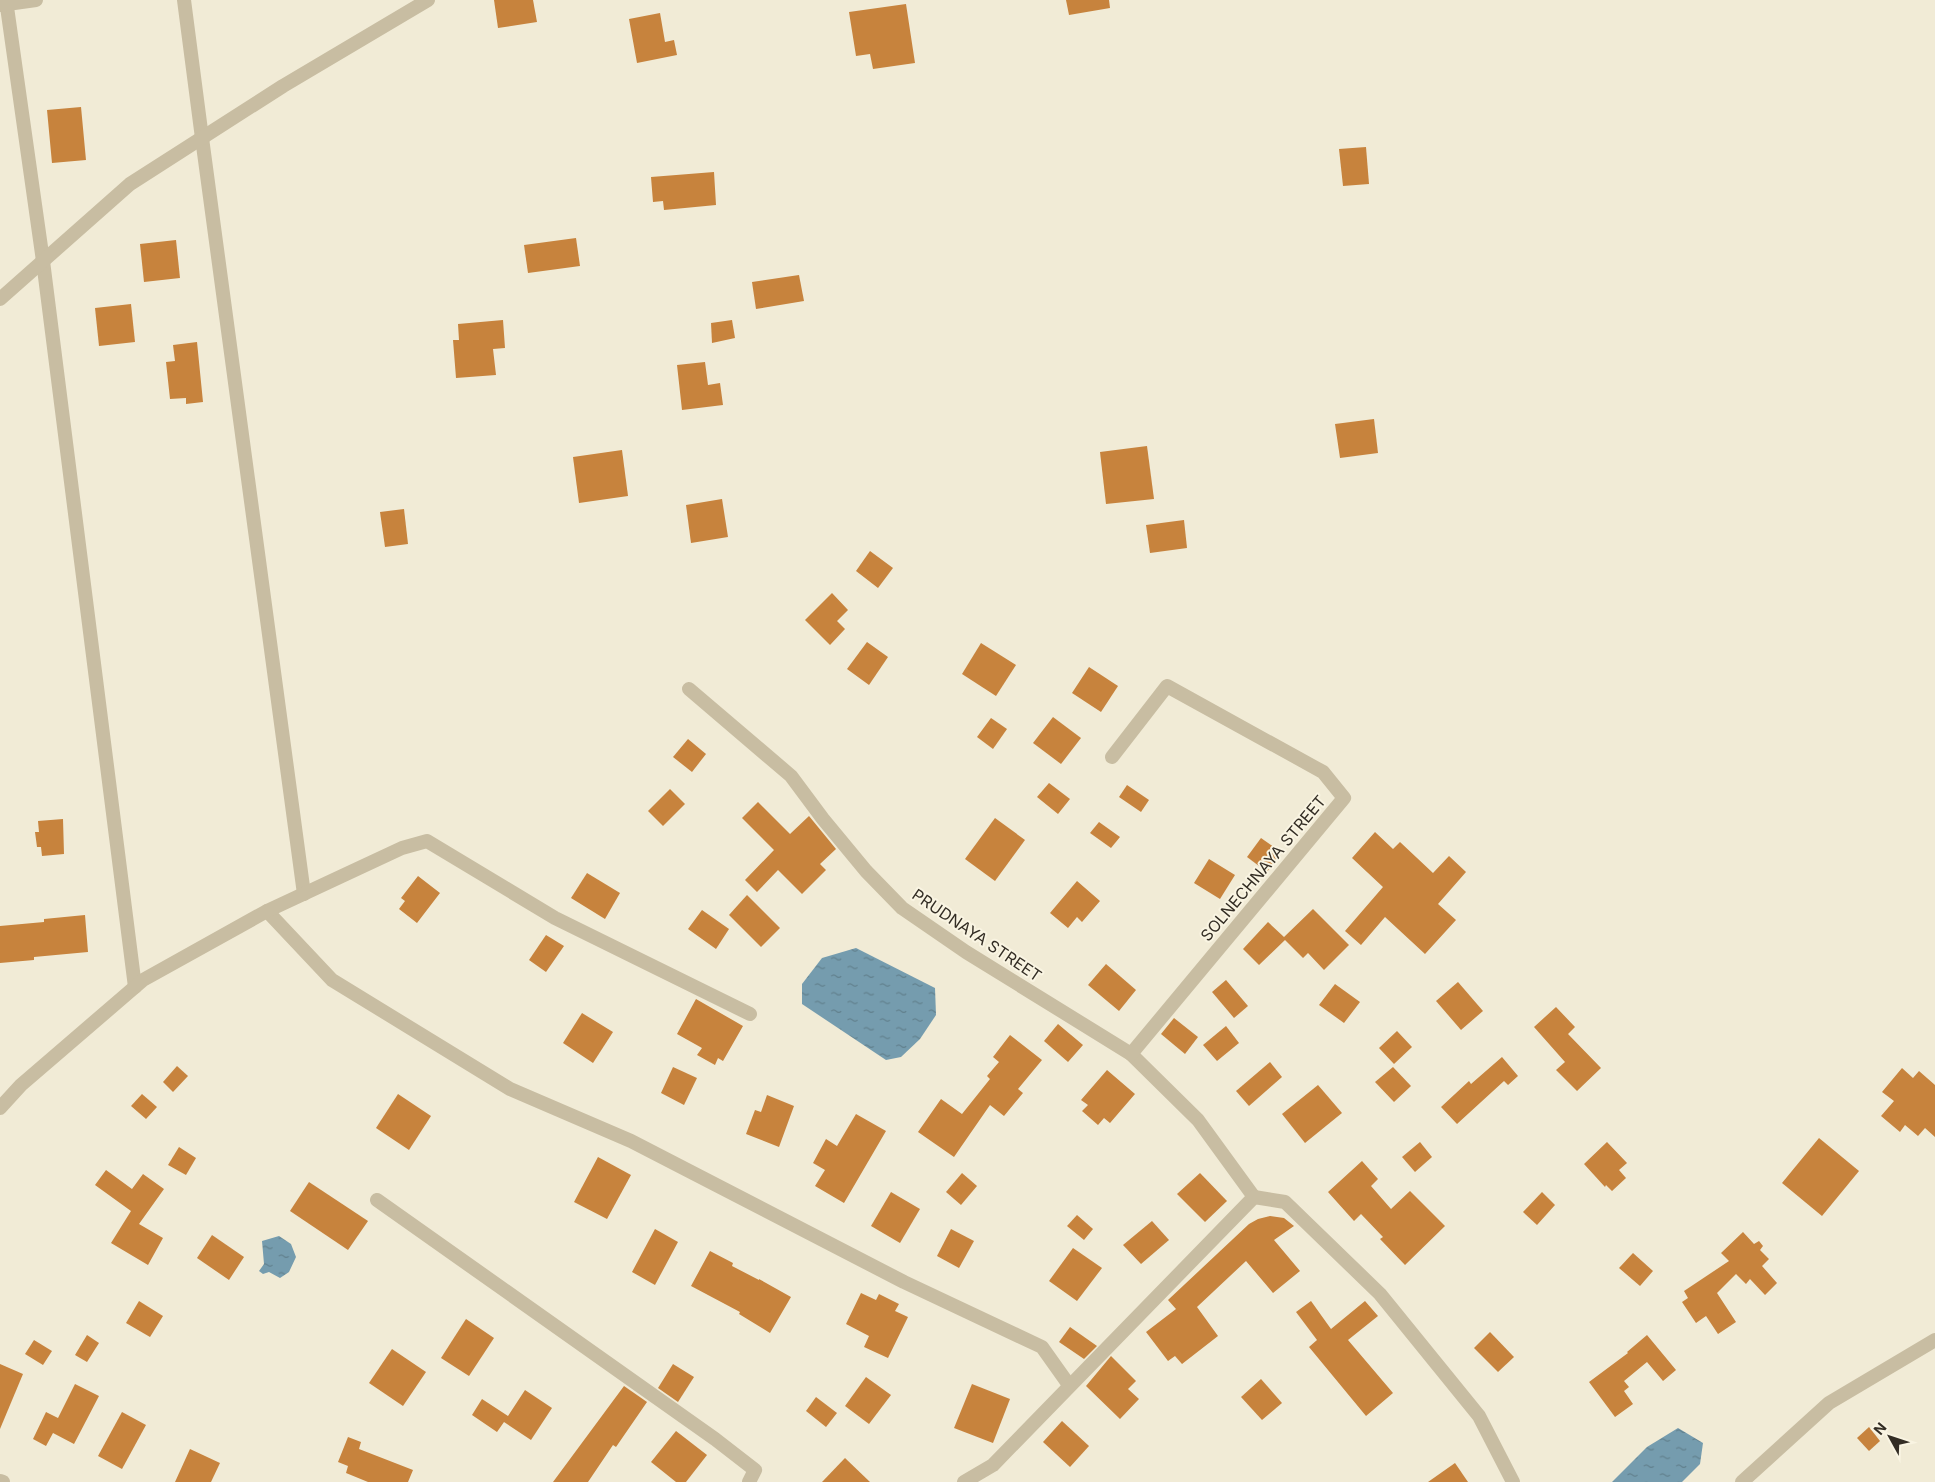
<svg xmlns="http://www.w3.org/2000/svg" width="1935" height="1482" viewBox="0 0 1935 1482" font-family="Inter,sans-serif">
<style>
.water{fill:url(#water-ripples)}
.building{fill:#c7833d}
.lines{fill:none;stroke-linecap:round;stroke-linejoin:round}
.minor{stroke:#c8bda2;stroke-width:14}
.tertiary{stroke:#c8bda2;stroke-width:14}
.labels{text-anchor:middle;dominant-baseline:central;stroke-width:4;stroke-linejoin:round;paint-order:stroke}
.street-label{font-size:16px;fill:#332d24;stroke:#f9f4e2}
</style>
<defs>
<pattern id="water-ripples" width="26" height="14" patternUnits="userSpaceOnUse" patternTransform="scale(1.25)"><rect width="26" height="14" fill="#759cae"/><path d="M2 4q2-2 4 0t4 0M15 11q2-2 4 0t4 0" fill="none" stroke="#61808d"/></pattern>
</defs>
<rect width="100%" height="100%" fill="#f1ebd6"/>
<g class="water">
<path d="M856 948 935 988 936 1015 920 1039 901 1057 886 1060 802 1004V984L822 958Z"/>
<path d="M279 1236 291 1244 296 1257 289 1272 280 1278 269 1272 263 1274 259 1271 264 1264 262 1241Z"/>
<path d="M1678 1428 1703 1443 1700 1464 1682 1482H1612L1647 1447Z"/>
</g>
<g class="building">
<path d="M494 0H533L537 22 498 28Z"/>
<path d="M1066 0H1109L1110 8 1069 15Z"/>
<path d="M906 4 915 63 873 69 870 54 856 56 849 12Z"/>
<path d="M660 13 665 42 674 40 677 55 637 63 629 19Z"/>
<path d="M81 107 86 160 52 163 47 110Z"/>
<path d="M1366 147 1369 184 1343 186 1339 149Z"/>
<path d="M714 172 716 205 664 210 663 201 653 202 651 177Z"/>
<path d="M576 238 580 266 528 273 524 245Z"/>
<path d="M176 240 180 278 144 282 140 244Z"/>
<path d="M799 275 804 301 756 309 752 282Z"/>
<path d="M131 304 135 342 99 346 95 308Z"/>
<path d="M503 320 505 348 493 349 496 375 456 378 453 340H459L458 324Z"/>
<path d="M732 320 735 338 712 343 711 323Z"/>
<path d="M197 342 203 402 186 404V398L170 399 166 362 175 361 173 345Z"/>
<path d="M705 362 708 385 720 383 723 405 682 410 677 365Z"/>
<path d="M1374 419 1378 453 1340 458 1335 424Z"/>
<path d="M1147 446 1154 499 1106 504 1100 452Z"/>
<path d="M622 450 628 496 579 503 573 457Z"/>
<path d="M722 499 728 537 691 543 686 505Z"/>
<path d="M404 509 408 544 385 547 380 512Z"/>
<path d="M1184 520 1187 548 1150 553 1146 525Z"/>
<path d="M870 551 893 568 878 588 856 571Z"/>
<path d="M832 593 848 610 837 621 845 629 830 645 805 620Z"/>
<path d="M867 642 888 657 869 685 847 669Z"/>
<path d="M981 643 1016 665 996 696 962 674Z"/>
<path d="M1089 667 1118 686 1101 712 1072 693Z"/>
<path d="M1053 717 1081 738 1061 764 1033 743Z"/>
<path d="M991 718 1007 729 993 749 977 737Z"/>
<path d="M688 739 706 754 692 772 673 757Z"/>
<path d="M1049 783 1070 799 1058 814 1037 797Z"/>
<path d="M1127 785 1149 800 1141 812 1119 797Z"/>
<path d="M670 789 685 804 663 826 648 811Z"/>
<path d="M758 802 790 834 809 816 836 849 820 864 826 870 802 894 778 870 757 892 745 880 774 850 742 818Z"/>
<path d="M995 818 1025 840 995 881 965 859Z"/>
<path d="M63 819 64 854 42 856 41 847H37L35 832H39L38 821Z"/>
<path d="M1099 822 1120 837 1111 848 1090 833Z"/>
<path d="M1375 832 1393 849 1400 842 1433 873 1449 856 1466 872 1438 904 1456 920 1425 954 1385 917 1361 945 1345 931 1383 887 1352 858Z"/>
<path d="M1261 838 1281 852 1267 872 1247 857Z"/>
<path d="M1209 859 1235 875 1220 899 1194 883Z"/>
<path d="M587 873 620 893 605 919 571 898Z"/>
<path d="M418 876 440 893 417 923 399 909 405 901 401 898Z"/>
<path d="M1077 881 1100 901 1082 922 1077 917 1068 928 1050 913Z"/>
<path d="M747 895 780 928 761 947 729 915Z"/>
<path d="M1313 909 1349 945 1324 970 1308 953 1303 958 1285 940 1259 965 1243 949 1268 922 1284 937Z"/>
<path d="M702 910 729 929 716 949 688 929Z"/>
<path d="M85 915 88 952 34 957V960L0 963V926L44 922V919Z"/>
<path d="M546 935 564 946 546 972 529 960Z"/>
<path d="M1106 964 1136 990 1119 1011 1088 985Z"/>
<path d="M1226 980 1248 1006 1234 1018 1212 992Z"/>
<path d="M1458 982 1483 1011 1461 1030 1436 1001Z"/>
<path d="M1335 984 1360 1002 1344 1023 1319 1005Z"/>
<path d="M696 999 743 1026 723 1061 718 1058 715 1065 697 1055 702 1048 677 1034Z"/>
<path d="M1556 1007 1575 1027 1568 1034 1601 1068 1577 1091 1556 1070 1565 1062 1534 1027Z"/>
<path d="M582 1013 613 1032 593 1063 563 1043Z"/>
<path d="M1174 1018 1198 1037 1185 1054 1161 1034Z"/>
<path d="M1058 1024 1083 1045 1068 1062 1044 1041Z"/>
<path d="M1226 1026 1239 1043 1217 1061 1203 1045Z"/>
<path d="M1397 1031 1412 1047 1394 1064 1379 1048Z"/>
<path d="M1010 1035 1042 1060 1018 1089 1023 1093 1004 1116 990 1105 954 1157 918 1132 941 1099 962 1114 990 1079 987 1076 999 1062 993 1057Z"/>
<path d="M1502 1057 1518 1076 1508 1085 1504 1081 1457 1124 1441 1107 1469 1081 1471 1084Z"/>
<path d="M1270 1062 1282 1077 1249 1106 1236 1091Z"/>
<path d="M177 1066 188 1076 173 1092 163 1082Z"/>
<path d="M673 1067 697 1078 684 1105 661 1093Z"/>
<path d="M1393 1067 1411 1086 1394 1102 1375 1082Z"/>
<path d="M1902 1068 1913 1078 1919 1071 1935 1085V1137L1925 1128 1918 1136 1905 1125 1900 1132 1881 1116 1894 1101 1882 1092Z"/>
<path d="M1107 1070 1135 1094 1110 1123 1104 1118 1098 1125 1082 1111 1088 1105 1081 1100Z"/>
<path d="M1318 1085 1342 1113 1305 1143 1282 1114Z"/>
<path d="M142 1094 157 1107 146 1119 131 1106Z"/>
<path d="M398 1094 431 1116 409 1150 376 1128Z"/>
<path d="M767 1095 794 1106 779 1147 746 1134 755 1110 761 1112Z"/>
<path d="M856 1114 886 1131 844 1203 815 1186 825 1170 813 1163 826 1139 837 1146Z"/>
<path d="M1819 1138 1859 1171 1822 1216 1782 1183Z"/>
<path d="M1420 1142 1432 1157 1415 1172 1402 1157Z"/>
<path d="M1607 1142 1627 1163 1619 1170 1626 1178 1612 1191 1606 1185 1605 1187 1584 1164Z"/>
<path d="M179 1147 196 1158 186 1175 168 1165Z"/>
<path d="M598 1157 631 1175 607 1219 574 1202Z"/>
<path d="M1362 1161 1378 1179 1371 1186 1391 1209 1410 1191 1445 1226 1405 1265 1380 1239 1383 1237 1361 1214 1354 1221 1328 1192Z"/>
<path d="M106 1170 132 1189 143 1174 164 1189 139 1224 163 1238 148 1265 111 1243 131 1211 95 1185Z"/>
<path d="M962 1173 977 1186 961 1205 946 1192Z"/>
<path d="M1200 1173 1227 1201 1205 1222 1177 1194Z"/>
<path d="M309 1182 368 1221 348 1250 290 1211Z"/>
<path d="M891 1192 920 1209 900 1243 871 1226Z"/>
<path d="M1542 1192 1555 1205 1537 1225 1523 1212Z"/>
<path d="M1077 1215 1093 1229 1084 1240 1067 1226Z"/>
<path d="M1270 1216 1284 1218 1294 1226 1274 1240 1300 1271 1273 1293 1246 1261 1197 1307 1218 1336 1182 1364 1175 1356 1168 1361 1146 1332 1176 1309 1168 1300 1249 1224 1258 1219Z"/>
<path d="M1152 1221 1169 1240 1141 1264 1123 1245Z"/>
<path d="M655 1229 678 1242 655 1285 632 1272Z"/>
<path d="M951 1229 974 1241 959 1268 937 1256Z"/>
<path d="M1743 1232 1754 1244 1759 1241 1763 1246 1760 1250 1769 1259 1762 1266 1777 1283 1765 1295 1750 1279 1746 1284 1736 1274 1717 1293 1736 1322 1718 1334 1706 1316 1696 1323 1682 1302 1688 1298 1684 1291 1729 1261 1721 1253Z"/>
<path d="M212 1235 244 1257 229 1280 197 1258Z"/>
<path d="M1073 1248 1102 1268 1077 1301 1049 1281Z"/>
<path d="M710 1251 733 1263 732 1266 759 1280V1279L791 1297 770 1333 739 1314 740 1312 691 1286Z"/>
<path d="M1633 1253 1653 1271 1640 1286 1619 1268Z"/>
<path d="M861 1293 876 1300 879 1294 899 1304 895 1311 908 1317 888 1358 864 1347 869 1336 846 1324Z"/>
<path d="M139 1301 163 1316 150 1337 126 1323Z"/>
<path d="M1311 1301 1331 1329 1365 1301 1378 1316 1348 1340 1393 1393 1366 1416 1309 1347 1317 1340 1296 1312Z"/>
<path d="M466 1319 494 1338 469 1376 441 1358Z"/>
<path d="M1070 1327 1097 1346 1084 1359 1059 1342Z"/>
<path d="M1490 1332 1514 1357 1498 1372 1474 1348Z"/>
<path d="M87 1335 99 1343 87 1362 75 1355Z"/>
<path d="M1647 1335 1676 1370 1663 1381 1647 1362 1624 1381 1629 1387 1624 1391 1633 1404 1615 1417 1589 1382 1628 1353 1627 1352Z"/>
<path d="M34 1340 52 1351 43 1365 25 1354Z"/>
<path d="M392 1349 426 1372 403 1406 369 1383Z"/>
<path d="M1111 1356 1136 1381 1128 1389 1139 1399 1120 1419 1086 1386Z"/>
<path d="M0 1364 23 1374 0 1429Z"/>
<path d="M673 1364 694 1377 678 1402 658 1388Z"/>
<path d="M866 1377 891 1395 869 1424 845 1406Z"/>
<path d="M1261 1379 1282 1403 1262 1420 1241 1397Z"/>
<path d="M75 1384 99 1396 74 1444 53 1433 46 1446 33 1439 46 1412 58 1418Z"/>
<path d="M972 1384 1010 1399 993 1443 954 1428Z"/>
<path d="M624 1386 647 1402 616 1447 613 1445 588 1482H553Z"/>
<path d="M525 1390 552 1408 531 1440 504 1422 497 1432 472 1415 482 1399 508 1416Z"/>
<path d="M816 1397 837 1413 826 1427 806 1411Z"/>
<path d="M122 1412 146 1425 122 1469 98 1456Z"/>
<path d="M1062 1421 1089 1446 1070 1467 1043 1442Z"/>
<path d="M1869 1427 1880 1441 1869 1451 1857 1438Z"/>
<path d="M676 1431 707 1455 686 1482H676L651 1462Z"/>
<path d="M348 1437 361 1442 359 1449 413 1470 408 1482H368L346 1473 348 1466 338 1462Z"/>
<path d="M190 1449 220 1463 211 1482H175Z"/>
<path d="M845 1458 870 1482H822Z"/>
<path d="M1455 1463 1468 1482H1428Z"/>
</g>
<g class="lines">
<g class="minor">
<path d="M6 0 43 261 135 987"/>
<path d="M184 0 202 138 304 894"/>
<path d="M0 5 36 0"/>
<path d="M0 299 130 184 283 86 428 0"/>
<path d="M689 689 791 776 823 819 866 871 902 908 966 952 1131 1054 1198 1120 1254 1197"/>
<path d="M1112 757 1167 686 1323 772 1344 798 1131 1054"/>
<path d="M267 911 332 980 510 1089 631 1141 904 1282 1042 1347 1069 1385"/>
<path d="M0 1108 21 1085 143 980 267 911 402 848 427 841 555 918 750 1014"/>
<path d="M377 1200 715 1439 755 1470 749 1482"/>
<path d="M964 1482 993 1465 1254 1197 1285 1202 1380 1294 1479 1416 1513 1482"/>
<path d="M1742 1482 1829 1403 1935 1340"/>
</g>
<path class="tertiary" d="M0 1481 3 1482"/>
</g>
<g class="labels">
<g class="street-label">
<text transform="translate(1263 868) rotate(-50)">SOLNECHNAYA STREET</text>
<text transform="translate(977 935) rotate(34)">PRUDNAYA STREET</text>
</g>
</g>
<g transform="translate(1890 1437) rotate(310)" stroke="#f9f4e2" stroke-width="4" paint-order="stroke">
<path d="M0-4L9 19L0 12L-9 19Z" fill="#332d24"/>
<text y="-8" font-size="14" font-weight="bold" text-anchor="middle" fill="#332d24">N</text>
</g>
</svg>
